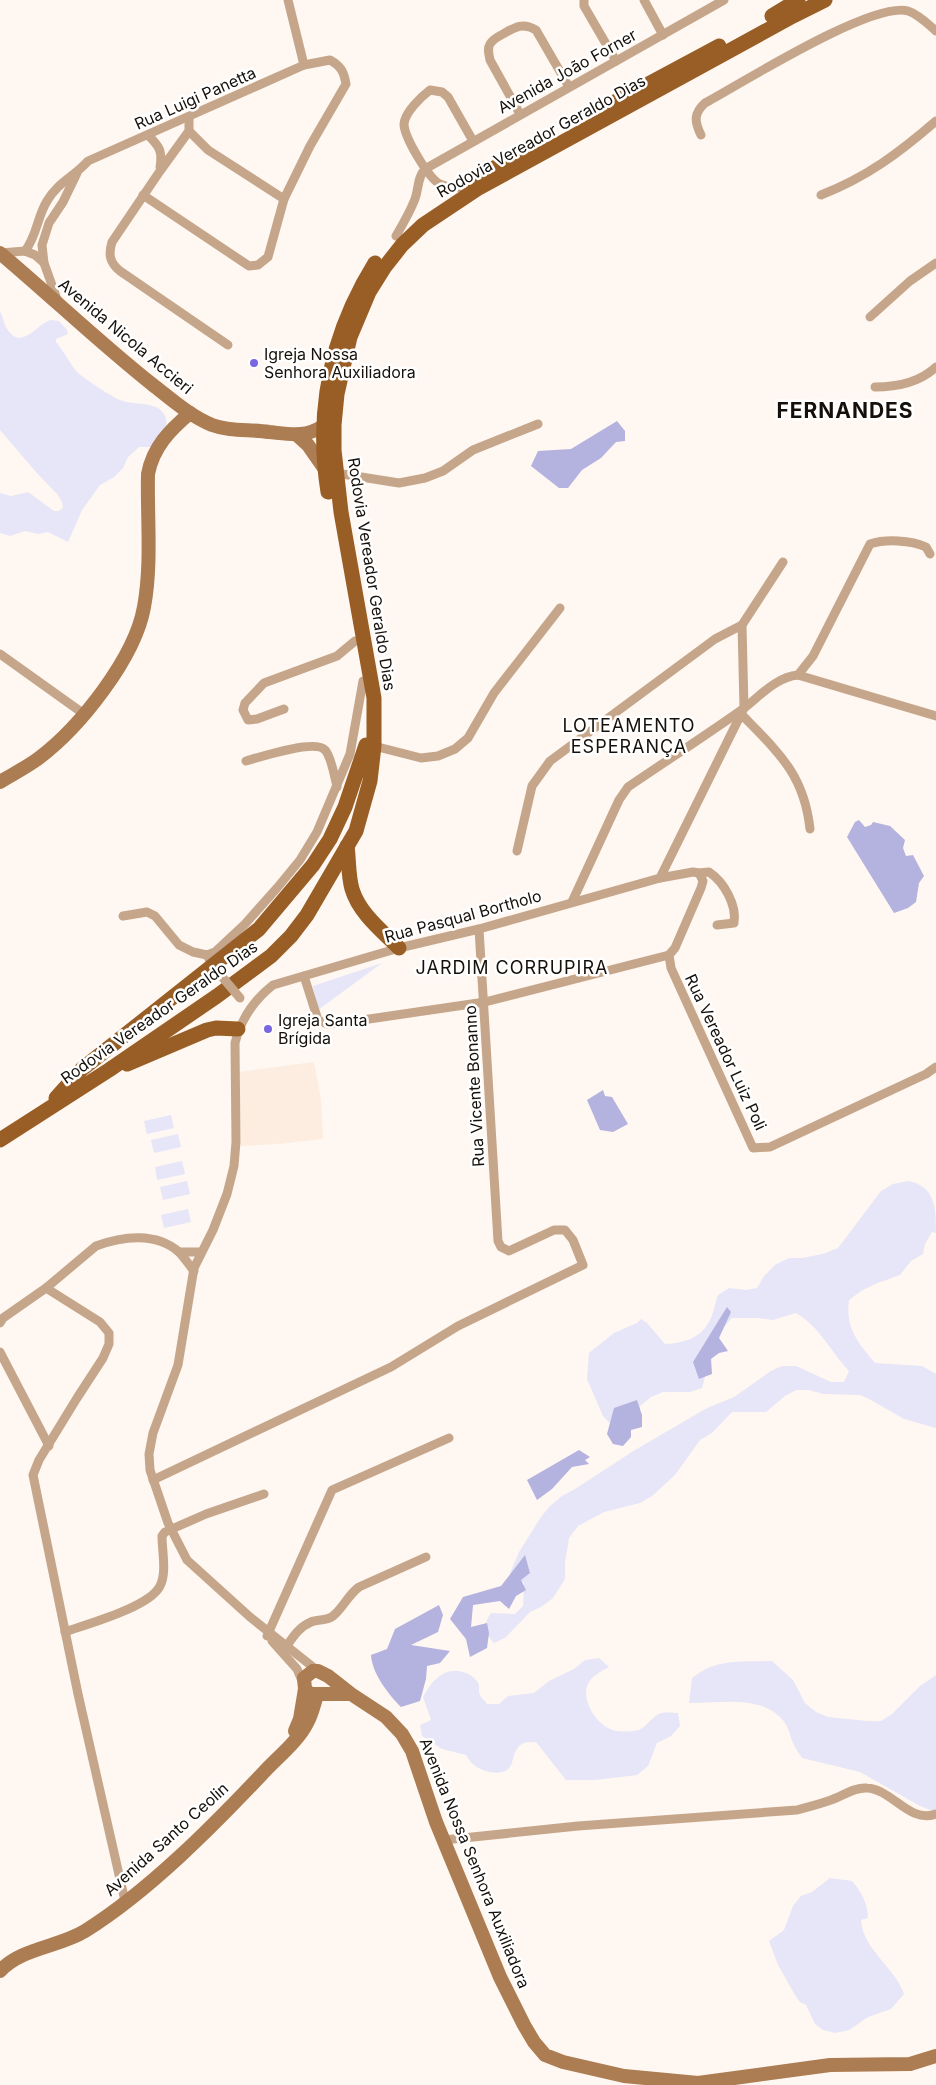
<svg xmlns="http://www.w3.org/2000/svg" width="936" height="2085" viewBox="0 0 936 2085" font-family="Inter,sans-serif">
<style>
.built{fill:#fcede0}
.green{fill:#e6e6f8}
.water{fill:#b4b2de}
.lines{fill:none;stroke-linecap:round;stroke-linejoin:round}
.street{stroke:#c6a68a;stroke-width:9}
.secondary{stroke:#ac7c52;stroke-width:14}
.primary{stroke:#985e25;stroke-width:15}
.street-bridge{stroke:#c6a68a;stroke-width:9}
.poi-dot{fill:#7966e1;stroke:#fff;stroke-width:2}
.labels{text-anchor:middle;dominant-baseline:central;stroke-width:5;stroke-linejoin:round;paint-order:stroke}
.street-label{font-size:16px;fill:#16100b;stroke:#fff}
.poi-label{font-size:16px;fill:#16100b;stroke:#fff;text-anchor:start}
.neighbourhood-label{font-size:18px;letter-spacing:1px;fill:#16100b;stroke:#fff}
.district-label{font-size:21px;font-weight:bold;letter-spacing:1px;fill:#16100b;stroke:#fff}
</style>
<rect width="100%" height="100%" fill="#fff7f1"/>
<path class="built" d="M314 1062 321 1100 323 1139 277 1144 241 1146 239 1072Z"/>
<g class="green">
<path d="M0 311C3 317 4 324 7 329 22 352 37 323 51 320 54 320 56 321 59 321L67 330 68 334 56 339V342C64 351 71 366 78 373 85 379 112 397 120 400 134 406 158 400 165 416 170 428 161 438 155 447H139L128 457 123 468 114 477 100 485 82 510 68 542 48 532 38 534 25 531 10 536 0 533V493L11 496 28 492 54 511H59L63 508 62 502 57 494 36 472 0 430Z"/>
<path d="M382 963 318 1010 313 986Z"/>
<path d="M171 1115 174 1128 147 1134 144 1121Z"/>
<path d="M178 1134 181 1147 154 1153 151 1140Z"/>
<path d="M182 1161 185 1174 157 1180 155 1167Z"/>
<path d="M187 1181 190 1194 163 1200 160 1187Z"/>
<path d="M909 1181C936 1187 936 1209 936 1233L932 1232 925 1244 923 1254 911 1261 900 1275 875 1284 861 1291 849 1300C845 1327 858 1343 875 1363L922 1366 936 1374V1428L904 1419 871 1400 860 1395 823 1394 809 1390H796L785 1396 766 1412H732L712 1433 700 1440 675 1475 652 1496 640 1503 604 1512 578 1526 569 1538 565 1563V1579L553 1598 541 1607 530 1612 505 1638 494 1643C484 1632 483 1625 491 1613L515 1614 523 1606 524 1582 512 1585 510 1573 519 1552 541 1517 550 1506 562 1496 575 1489 635 1450 707 1408 734 1397 771 1371 782 1366H796L831 1382H844L849 1371C831 1352 820 1327 796 1313L773 1320 759 1318H732C712 1337 710 1362 702 1388L690 1392H663L651 1397 640 1406 637 1418 612 1425 603 1416 587 1379 589 1353 614 1333 637 1323 641 1319 647 1323 665 1344C685 1343 702 1338 711 1318 714 1311 715 1302 718 1295L729 1288 746 1290 757 1288 764 1276 775 1265 789 1258H803L826 1253 838 1248 881 1191 893 1184Z"/>
<path d="M188 1209 191 1222 164 1228 161 1215Z"/>
<path d="M599 1658 609 1667C602 1671 591 1676 588 1684 580 1701 599 1729 617 1731 624 1732 634 1732 641 1729 648 1725 653 1715 662 1713 667 1712 673 1713 678 1713L680 1726 671 1736 657 1743 648 1766 637 1775 595 1780H566L536 1742C531 1743 522 1740 517 1749 512 1755 514 1765 507 1770 498 1776 480 1771 473 1764 470 1762 468 1758 466 1755L442 1749 422 1736 420 1725 431 1720 423 1697C432 1680 446 1665 466 1673 470 1674 476 1679 478 1683 480 1686 478 1691 480 1695 481 1698 485 1701 487 1704H499L508 1696 534 1693 549 1681 574 1669 585 1660Z"/>
<path d="M772 1661 793 1680 805 1703 816 1712 828 1717 867 1721H881L892 1714 920 1686 936 1675V1812L920 1806 860 1772 802 1758C800 1754 796 1750 794 1745 790 1738 790 1730 785 1723 765 1694 720 1703 689 1703L692 1678C716 1658 742 1662 772 1661Z"/>
<path d="M830 1878 852 1881C861 1891 868 1904 868 1918L861 1920C863 1950 895 1967 904 1994L891 2009 868 2017 849 2030 835 2033 823 2030 815 2024 806 2005 800 2002 795 1995 778 1965 769 1941 784 1930 793 1906 801 1896 812 1892Z"/>
</g>
<g class="water">
<path d="M617 421 625 431V441L616 442 601 458 582 470 568 488H559L531 466 538 451 571 449Z"/>
<path d="M859 820 865 827 871 825 873 822 890 826 905 840 903 848 906 856 913 855 924 876 919 883 916 902 908 908 894 913 847 837 855 822Z"/>
<path d="M603 1090 605 1096 612 1097 628 1124 613 1132 600 1130 587 1100Z"/>
<path d="M727 1307 731 1312 719 1338 728 1351 719 1353 711 1359 712 1374 699 1379 693 1362Z"/>
<path d="M637 1400 642 1415V1427L631 1430V1437L623 1446 613 1444 607 1434 614 1408Z"/>
<path d="M579 1450 590 1457 585 1460 589 1464 572 1467 552 1489 537 1500 527 1480Z"/>
<path d="M525 1555 530 1573 521 1580 526 1590 516 1596 509 1609 500 1601 473 1605 471 1627 487 1623 489 1633 487 1648 470 1657 466 1639 450 1619 463 1597 501 1586Z"/>
<path d="M439 1605 443 1615 438 1632 411 1645 450 1651 440 1663 427 1666 426 1679 420 1701 401 1707C388 1694 372 1673 371 1655L387 1649 395 1629Z"/>
</g>
<g class="lines">
<g class="street">
<path d="M288 0 304 65"/>
<path d="M584 0V6L616 61"/>
<path d="M644 0 663 35"/>
<path d="M520 114 490 60C489 54 487 49 490 44 493 39 498 37 503 34 515 27 523 22 536 30L569 87"/>
<path d="M189 117V131L160 171 112 242C108 255 110 263 120 271L228 345"/>
<path d="M189 131 208 150 284 199"/>
<path d="M148 135C159 146 163 151 160 167"/>
<path d="M701 135C694 121 694 113 705 103 742 83 872 1 908 11 918 14 928 24 936 31"/>
<path d="M460 188C454 187 446 187 440 184 429 179 404 137 404 124 405 112 421 97 430 90L442 92 448 97 473 141"/>
<path d="M821 195C867 177 899 153 936 121"/>
<path d="M396 236C403 224 410 212 415 199 419 188 417 178 425 169L724 0"/>
<path d="M25 251 35 255 44 263"/>
<path d="M0 253 25 251C37 236 37 217 47 201 57 183 75 176 88 161L304 65 330 60C341 66 344 72 346 84L310 146 284 199 268 257 258 265 249 266 143 195"/>
<path d="M58 302 44 263 42 245 49 223 63 202 77 173"/>
<path d="M870 317 910 281 936 263"/>
<path d="M875 387C896 387 920 382 936 367"/>
<path d="M336 473 399 483 425 478 443 471 473 450 538 424"/>
<path d="M0 654 84 714"/>
<path d="M798 675 813 656 870 544C885 539 911 540 926 547L930 554"/>
<path d="M284 709 257 719 248 720 243 710 245 703 264 683 337 656 355 641"/>
<path d="M741 714C778 752 804 774 810 829"/>
<path d="M374 746 421 758 438 756 455 749 468 738 494 693 560 608"/>
<path d="M246 761C260 757 315 739 325 750 331 756 335 778 337 787"/>
<path d="M517 851 532 786 550 761 715 639 742 625 783 562"/>
<path d="M699 873 709 872C724 882 737 905 734 923L717 925"/>
<path d="M660 878 744 708 742 625"/>
<path d="M572 902 619 800 628 787C666 761 705 736 743 709 760 696 776 677 798 675L936 716"/>
<path d="M123 916 147 912 155 916 179 945 193 952 207 955 209 959"/>
<path d="M207 955 215 952 245 924 277 888 300 860 317 832 350 754 363 681"/>
<path d="M304 976 318 1020 327 1024 342 1023 485 1002 669 955"/>
<path d="M179 1252H201"/>
<path d="M46 1288 100 1322 109 1333V1344L103 1358 77 1398 39 1460 33 1475 78 1694 125 1901"/>
<path d="M0 1323 3 1318 46 1288 96 1246C123 1236 156 1232 179 1252 184 1257 189 1265 194 1271"/>
<path d="M0 1352 49 1446"/>
<path d="M153 1480 391 1367 458 1326 583 1265 573 1240 565 1230H554L509 1251 501 1247 498 1241 479 929"/>
<path d="M65 1632C87 1624 150 1607 160 1586 167 1573 162 1551 162 1536L165 1532 206 1514 264 1494"/>
<path d="M267 1636 332 1490 449 1438"/>
<path d="M272 1641 297 1669 303 1683"/>
<path d="M286 1647C293 1637 299 1627 311 1622 318 1619 327 1621 333 1616 343 1608 348 1595 359 1587L426 1557"/>
<path d="M318 1671 250 1617 187 1560 168 1523 150 1470 149 1454 153 1433 178 1365 194 1268 213 1230 227 1194 234 1166 236 1142 235 1043C241 1019 254 1000 273 985L399 948 479 929 660 878 693 872 699 873 703 881 701 888 675 948 669 955 671 968 753 1148 770 1147 926 1074 936 1067"/>
<path d="M444 1840 578 1826 797 1810C808 1807 820 1804 831 1800 843 1796 854 1787 867 1788 892 1789 909 1824 936 1814"/>
</g>
<g class="secondary">
<path d="M0 253C51 296 100 343 153 385 171 399 190 416 212 425 231 432 249 429 269 432 289 434 305 438 323 426"/>
<path d="M297 435 308 445 324 468"/>
<path d="M0 782C13 774 27 767 39 758 80 727 135 658 144 607 152 564 147 518 148 474 153 447 170 430 190 413"/>
<path d="M351 1694H310L305 1689 304 1678 313 1671H318L328 1676 351 1694 386 1717 402 1734 412 1751 436 1822 500 1977 524 2025 534 2042 545 2055 563 2062 624 2076 698 2083 830 2065 910 2064 936 2056"/>
<path d="M295 1731 300 1719 305 1689"/>
<path d="M0 1971C21 1948 59 1947 85 1931 149 1891 213 1826 264 1772 278 1757 298 1741 307 1723 312 1715 314 1704 317 1695"/>
</g>
<g class="primary">
<path d="M772 16 798 0"/>
<path d="M609 105 719 46"/>
<path d="M471 181 521 153"/>
<path d="M328 492C315 410 331 334 375 263"/>
<path d="M347 846C349 860 348 875 352 889 359 913 382 931 399 948"/>
<path d="M127 1064 207 1030 216 1028 238 1029"/>
<path d="M56 1098 82 1069 259 929 313 865 330 839 345 807 366 745"/>
<path d="M0 1140 109 1070 217 996 271 956 291 936 307 915 356 831 370 781 374 746V698L341 512 334 450V425L337 394 350 337 369 292 384 268 402 245 423 225 477 189 793 16 825 0"/>
</g>
<path class="street-bridge" d="M218 972 240 998"/>
</g>
<g class="poi-dot">
<circle cx="254" cy="363" r="5"/>
<circle cx="268" cy="1029" r="5"/>
</g>
<g class="labels">
<g class="street-label">
<text transform="translate(567 71) rotate(-29)">Avenida João Forner</text>
<text transform="translate(195 98) rotate(-24)">Rua Luigi Panetta</text>
<text transform="translate(541 136) rotate(-29)">Rodovia Vereador Geraldo Dias</text>
<text transform="translate(126 336) rotate(40)">Avenida Nicola Accieri</text>
<text transform="translate(372 574) rotate(81)">Rodovia Vereador Geraldo Dias</text>
<text transform="translate(463 916) rotate(-15)">Rua Pasqual Bortholo</text>
<text transform="translate(159 1012) rotate(-35)">Rodovia Vereador Geraldo Dias</text>
<text transform="translate(726 1052) rotate(65)">Rua Vereador Luiz Poli</text>
<text transform="translate(474 1086) rotate(-93)">Rua Vicente Bonanno</text>
<text transform="translate(166 1839) rotate(-42)">Avenida Santo Ceolin</text>
<text transform="translate(475 1863) rotate(68)">Avenida Nossa Senhora Auxiliadora</text>
</g>
<g class="poi-label">
<text x="264" y="354">Igreja Nossa<tspan x="264" dy="18">Senhora Auxiliadora</tspan></text>
<text x="278" y="1020">Igreja Santa<tspan x="278" dy="18">Brígida</tspan></text>
</g>
<g class="neighbourhood-label">
<text x="629" y="725">LOTEAMENTO<tspan x="629" dy="21">ESPERANÇA</tspan></text>
<text x="512" y="967">JARDIM CORRUPIRA</text>
</g>
<g class="district-label">
<text x="845" y="410">FERNANDES</text>
</g>
</g>
</svg>
